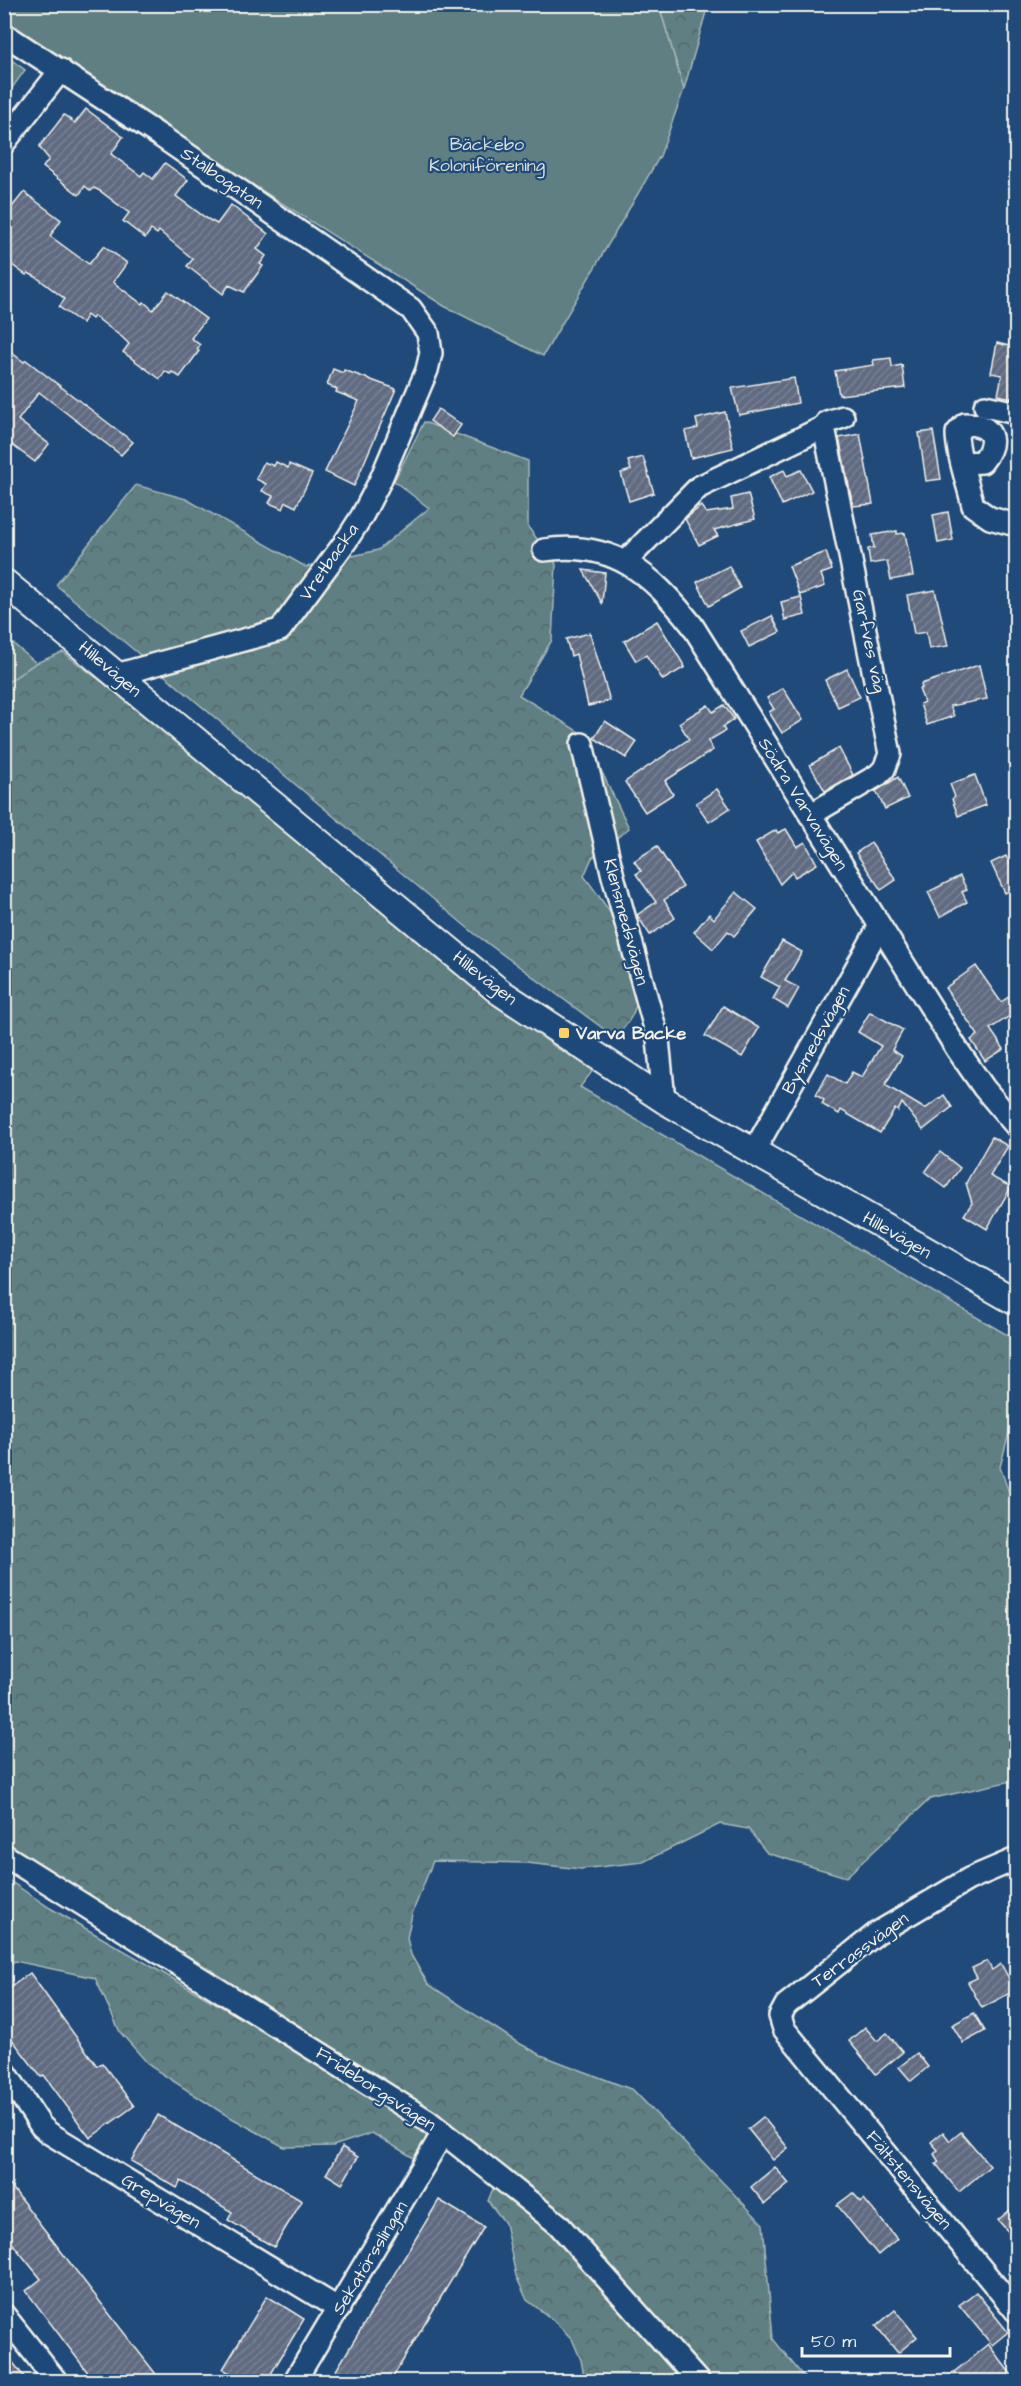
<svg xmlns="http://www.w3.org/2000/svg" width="1021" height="2386" viewBox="0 0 1021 2386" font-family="'Architects Daughter',sans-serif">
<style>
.green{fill:#5f7f83;stroke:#aab8b6;stroke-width:1.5}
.forest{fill:url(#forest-crowns);stroke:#aab8b6;stroke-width:1.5}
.park{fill:url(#park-tufts);stroke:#aab8b6;stroke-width:1.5}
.building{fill:url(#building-hatch);stroke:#f4f1e8;stroke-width:1.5}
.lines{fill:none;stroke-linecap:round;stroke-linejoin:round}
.minor-casing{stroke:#f4f1e8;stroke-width:26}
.tertiary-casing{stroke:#f4f1e8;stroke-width:30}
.minor{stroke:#1f4a7a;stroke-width:21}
.tertiary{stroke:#1f4a7a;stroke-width:26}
.poi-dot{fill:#ffd166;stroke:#1f4a7a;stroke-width:2}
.labels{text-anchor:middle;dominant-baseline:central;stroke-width:4.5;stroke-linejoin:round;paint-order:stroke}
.park-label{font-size:18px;fill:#dee0d9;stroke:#1f4a7a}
.street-label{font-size:18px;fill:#f4f1e8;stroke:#1f4a7a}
.poi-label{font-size:18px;font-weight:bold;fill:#f4f1e8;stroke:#1f4a7a;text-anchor:start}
</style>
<defs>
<pattern id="forest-crowns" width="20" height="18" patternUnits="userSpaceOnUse" patternTransform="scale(1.5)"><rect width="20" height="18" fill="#5f7f83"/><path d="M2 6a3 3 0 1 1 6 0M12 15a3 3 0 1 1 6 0" fill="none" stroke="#556668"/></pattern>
<pattern id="park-tufts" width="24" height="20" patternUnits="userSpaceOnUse" patternTransform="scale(1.5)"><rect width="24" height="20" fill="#5f7f83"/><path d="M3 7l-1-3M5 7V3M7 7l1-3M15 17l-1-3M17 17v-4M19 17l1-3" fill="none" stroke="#556668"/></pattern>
<pattern id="building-hatch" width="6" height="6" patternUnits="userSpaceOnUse" patternTransform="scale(1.5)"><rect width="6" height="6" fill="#616b81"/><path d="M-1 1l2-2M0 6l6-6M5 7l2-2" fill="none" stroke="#788193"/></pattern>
</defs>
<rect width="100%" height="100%" fill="#1f4a7a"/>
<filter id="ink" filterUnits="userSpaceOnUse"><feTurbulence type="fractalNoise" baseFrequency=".0167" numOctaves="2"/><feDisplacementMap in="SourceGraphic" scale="12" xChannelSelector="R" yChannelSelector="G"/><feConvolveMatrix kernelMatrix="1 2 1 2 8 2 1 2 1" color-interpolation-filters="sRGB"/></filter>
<g filter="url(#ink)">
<g class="green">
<path d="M4 5H659L684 89 660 156 543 356 444 306 5 27Z"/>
<path d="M4 636 36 663 5 685H4Z"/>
</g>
<g class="forest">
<path d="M659 5H708L684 89Z"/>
<path d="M424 422 528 461V527L556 564 552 640 519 695 584 735 629 828 592 858 584 876C611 911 649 964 634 1011 631 1020 622 1030 616 1038L475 934 56 585 136 485 186 499 306 567 378 550 429 508 394 481Z"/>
<path d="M63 652 155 723 511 1014 557 1048 594 1069 580 1087 1016 1340V1406L1000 1467 1011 1498 1016 1495V1780L930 1799 846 1877 767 1853 748 1829 720 1824 643 1862 581 1869 526 1863 433 1861 412 1914 407 1938 411 1955 428 1984 515 2041 541 2055 633 2090 763 2224 773 2339 807 2381H708L585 2239 382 2081 5 1843 4 685 36 663Z"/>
<path d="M4 1877 50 1908 385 2101 428 2130 419 2161 372 2133 333 2146 284 2147 221 2112 150 2066 120 2032 95 1978 15 1961 5 1966Z"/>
<path d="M495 2184 553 2234 686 2381H585L581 2360 572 2339 553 2320 527 2300 516 2276 505 2223 488 2201Z"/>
</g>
<path class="park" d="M5 55 25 70 5 98Z"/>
<g class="building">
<path d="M86 109 123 137 111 154 141 176 144 172 153 179 165 163 188 180 176 196 206 218 217 224 231 205 268 234 257 249 266 256 260 264 263 266 244 292 229 285 223 294 187 266 193 259 159 231 157 234 151 230 145 238 123 221 129 213 100 191 94 188 91 191 85 186 79 195 43 167 49 159 39 147 64 115 75 123Z"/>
<path d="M24 192 61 220 50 236 80 258 89 264 104 246 127 263 113 282 142 304 144 302 153 310 168 291 206 319 191 338 200 345 197 349 199 351 180 377 172 372 170 374 165 371 160 379 123 352 129 344 123 338 94 316 92 319 87 315 82 323 59 307 65 299 36 277 28 273 26 275 8 262 10 259 4 255V202L12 207Z"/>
<path d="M1009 342 1017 343V399L998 395 1002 375 991 373 997 343 1009 346Z"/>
<path d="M4 347 24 362 26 360 133 442 121 455 39 392 18 420 49 444 35 462 4 439Z"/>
<path d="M891 358 892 367 902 365 905 388 839 395 835 371 874 365 873 360Z"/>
<path d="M333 369 343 373 344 370 396 389 354 486 325 472 359 401 336 392 337 389 327 385Z"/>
<path d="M794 378 798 403 739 415 732 388Z"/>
<path d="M438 409 461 425 453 437 430 421Z"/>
<path d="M725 412 733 448 691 458 685 431 698 428 696 419Z"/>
<path d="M933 431 941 479 926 481 919 433Z"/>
<path d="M860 434 873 504 853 506 839 438Z"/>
<path d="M643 457 654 493 629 501 621 473 631 470 628 461Z"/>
<path d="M264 462 274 466 276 462 288 468 289 464 312 474 296 507 286 502 283 509 269 503 273 496 262 491 266 484 256 479Z"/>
<path d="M784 470 787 476 801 470 812 491 782 505 769 477Z"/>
<path d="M748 494 755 519 714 530 718 536 699 545 685 519 701 506 706 513 733 509 731 498Z"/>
<path d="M948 512 953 540 938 543 933 515Z"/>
<path d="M897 531V534L905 533 913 576 891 580 887 561 870 564 868 549 874 548 872 535Z"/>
<path d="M826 552 832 570 821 574 825 586 800 595 789 566Z"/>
<path d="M729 566 740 588 709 606 697 582Z"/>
<path d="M583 570 605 573 602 603Z"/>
<path d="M935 590 948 646 929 649 926 632 914 634 907 595Z"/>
<path d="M801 597 805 615 785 620 781 602Z"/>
<path d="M772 616 780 632 749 647 741 631Z"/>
<path d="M657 621 685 667 663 680 646 655 636 661 624 641Z"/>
<path d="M590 633 610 701 588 706 576 654 571 656 566 639Z"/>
<path d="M979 665 987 699 950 706 954 716 927 725 920 704 924 702 919 689 922 688 921 684Z"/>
<path d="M847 669 860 697 838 707 825 680Z"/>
<path d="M783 688 803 720 782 733 769 712 774 709 767 698Z"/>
<path d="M708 705 713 712 724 705 734 719 723 727 725 731 708 741 713 750 665 781 673 794 645 812 625 782 689 739 679 723Z"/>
<path d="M605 721 637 742 626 758 594 738Z"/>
<path d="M839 748 853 775 825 791 810 765Z"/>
<path d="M975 775 986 805 958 816 952 799 955 797 950 784Z"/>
<path d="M898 777 908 798 885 809 876 791Z"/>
<path d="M717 789 730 808 709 822 696 803Z"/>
<path d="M786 829 797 847 805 842 817 864 795 877 792 872 780 884 756 842 776 830 778 833Z"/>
<path d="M871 843 896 880 881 890 856 853Z"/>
<path d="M657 846 683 887 664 900 675 918 650 935 637 915 656 902 636 874 641 871 634 861Z"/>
<path d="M1006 856 1017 878V887L1005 893 991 863Z"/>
<path d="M960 876 967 890 962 892 967 902 940 917 928 892Z"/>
<path d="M736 892 757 909 734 936 728 931 713 949 694 932 709 914 714 919Z"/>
<path d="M782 941 802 952 785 981 799 988 788 1008 773 999 780 987 761 977Z"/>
<path d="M976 966 1001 1002 1010 996 1017 1005V1011L990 1029 1004 1049 985 1061 971 1040 978 1035 945 988Z"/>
<path d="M723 1006 759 1028 742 1057 705 1036Z"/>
<path d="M870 1012 903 1030 892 1050 902 1056 885 1085 925 1109 944 1095 952 1107 923 1130 902 1103 898 1111 895 1109 880 1133 841 1110 839 1114 825 1106 822 1104 824 1100 816 1095 828 1074 845 1084 852 1072 862 1077 881 1046 858 1032Z"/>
<path d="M992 1137 1008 1146 990 1176 1011 1187 987 1229 964 1215 972 1203 966 1183Z"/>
<path d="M940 1152 960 1168 946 1188 925 1172Z"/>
<path d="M987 1961 992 1970 1001 1964 1013 1986 1010 1988 1012 1992 982 2008 968 1982 977 1978 972 1968Z"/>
<path d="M30 1973 97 2066 102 2063 134 2106 90 2138 44 2075 41 2077 4 2029V1992Z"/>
<path d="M974 2013 985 2031 963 2043 952 2025Z"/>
<path d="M865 2027 877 2041 887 2033 903 2052 876 2074 849 2041Z"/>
<path d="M917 2053 928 2067 911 2081 899 2067Z"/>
<path d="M158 2115 302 2201 274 2247 228 2220 232 2212 181 2181 177 2188 131 2161Z"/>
<path d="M763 2117 788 2148 773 2160 748 2129Z"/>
<path d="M943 2132 950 2141 961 2132 990 2166 959 2192 936 2164 939 2162 934 2154 938 2150 931 2142Z"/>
<path d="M342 2147 358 2157 342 2184 326 2174Z"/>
<path d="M775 2167 789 2184 765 2204 751 2187Z"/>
<path d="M4 2177 67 2259 162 2382H95L26 2291 41 2279 4 2233Z"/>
<path d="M853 2193 861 2202 864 2199 897 2239 878 2255 837 2205Z"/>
<path d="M439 2200 484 2227 438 2302 390 2382H329Z"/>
<path d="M1017 2204V2242L998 2220Z"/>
<path d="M976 2292 1008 2332 992 2345 959 2305Z"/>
<path d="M267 2296 304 2319 266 2382H244L223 2369Z"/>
<path d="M895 2310 917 2337 898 2353 876 2326Z"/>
<path d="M988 2344 1017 2382H942Z"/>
<path d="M4 2351 28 2382H4Z"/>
</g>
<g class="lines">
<g class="minor-casing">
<g id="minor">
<path d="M4 34 162 137 411 309 428 333 431 353 427 370 380 481 362 516 346 541 280 630 116 675"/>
<path d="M4 143 61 70"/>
<path d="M985 406 1016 413"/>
<path d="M824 427 827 422 843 417"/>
<path d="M964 463 982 462C999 441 993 424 965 424L957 433C957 454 968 484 973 506L990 518 1016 525"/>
<path d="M544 550C614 540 651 574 692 625L957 1049 984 1088 1016 1126"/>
<path d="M626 561 699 487 824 427 890 754 884 769 878 775 810 815"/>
<path d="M582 744 613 876 658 1039 664 1100"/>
<path d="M753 1153 879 927"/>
<path d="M4 1855 428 2121 558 2224 699 2382"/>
<path d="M1016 1859 969 1879 877 1933 786 2005 780 2016 784 2029 1016 2311"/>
<path d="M4 2070 41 2126 49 2133 339 2309"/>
<path d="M4 2315 57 2382"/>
<path d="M294 2382 443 2133"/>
</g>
</g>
<g class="tertiary-casing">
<path id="tertiary" d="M4 582 500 992 664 1100 1016 1302"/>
</g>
<use href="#minor" class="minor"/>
<use href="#tertiary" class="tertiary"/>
</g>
</g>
<rect class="poi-dot" x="558" y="1027" width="12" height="12" rx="3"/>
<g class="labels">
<g class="park-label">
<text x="487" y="144">Bäckebo<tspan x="487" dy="21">Koloniförening</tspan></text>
</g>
<g class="street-label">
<text transform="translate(222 178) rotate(34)">Stålbogatan</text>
<text transform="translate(329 562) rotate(-55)">Vretbacka</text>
<text transform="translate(869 641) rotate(78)">Garfves väg</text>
<text transform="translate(110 669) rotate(40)">Hillevägen</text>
<text transform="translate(803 804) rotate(58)">Södra Varvavägen</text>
<text transform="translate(626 922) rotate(75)">Klensmedsvägen</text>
<text transform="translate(485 978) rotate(38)">Hillevägen</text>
<text transform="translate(816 1040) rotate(-61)">Bysmedsvägen</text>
<text transform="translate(897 1235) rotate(30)">Hillevägen</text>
<text transform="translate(860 1950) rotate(-36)">Terrassvägen</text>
<text transform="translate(376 2089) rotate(33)">Frideborgsvägen</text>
<text transform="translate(909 2180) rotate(50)">Fältstensvägen</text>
<text transform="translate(161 2201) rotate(31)">Grepvägen</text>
<text transform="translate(370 2258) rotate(-59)">Sekatörsslingan</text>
</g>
<g class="poi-label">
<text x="576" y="1033">Varva Backe</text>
</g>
</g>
<rect width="1021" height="2386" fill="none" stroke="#1f4a7a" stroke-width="24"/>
<rect x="12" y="12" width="997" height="2362" fill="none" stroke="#f4f1e8" stroke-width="2" filter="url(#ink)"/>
<path d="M802 2347v9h148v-9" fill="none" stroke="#f4f1e8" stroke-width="3"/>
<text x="811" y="2347" font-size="18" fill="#f4f1e8" stroke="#1f4a7a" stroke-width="4.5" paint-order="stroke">50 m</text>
</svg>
